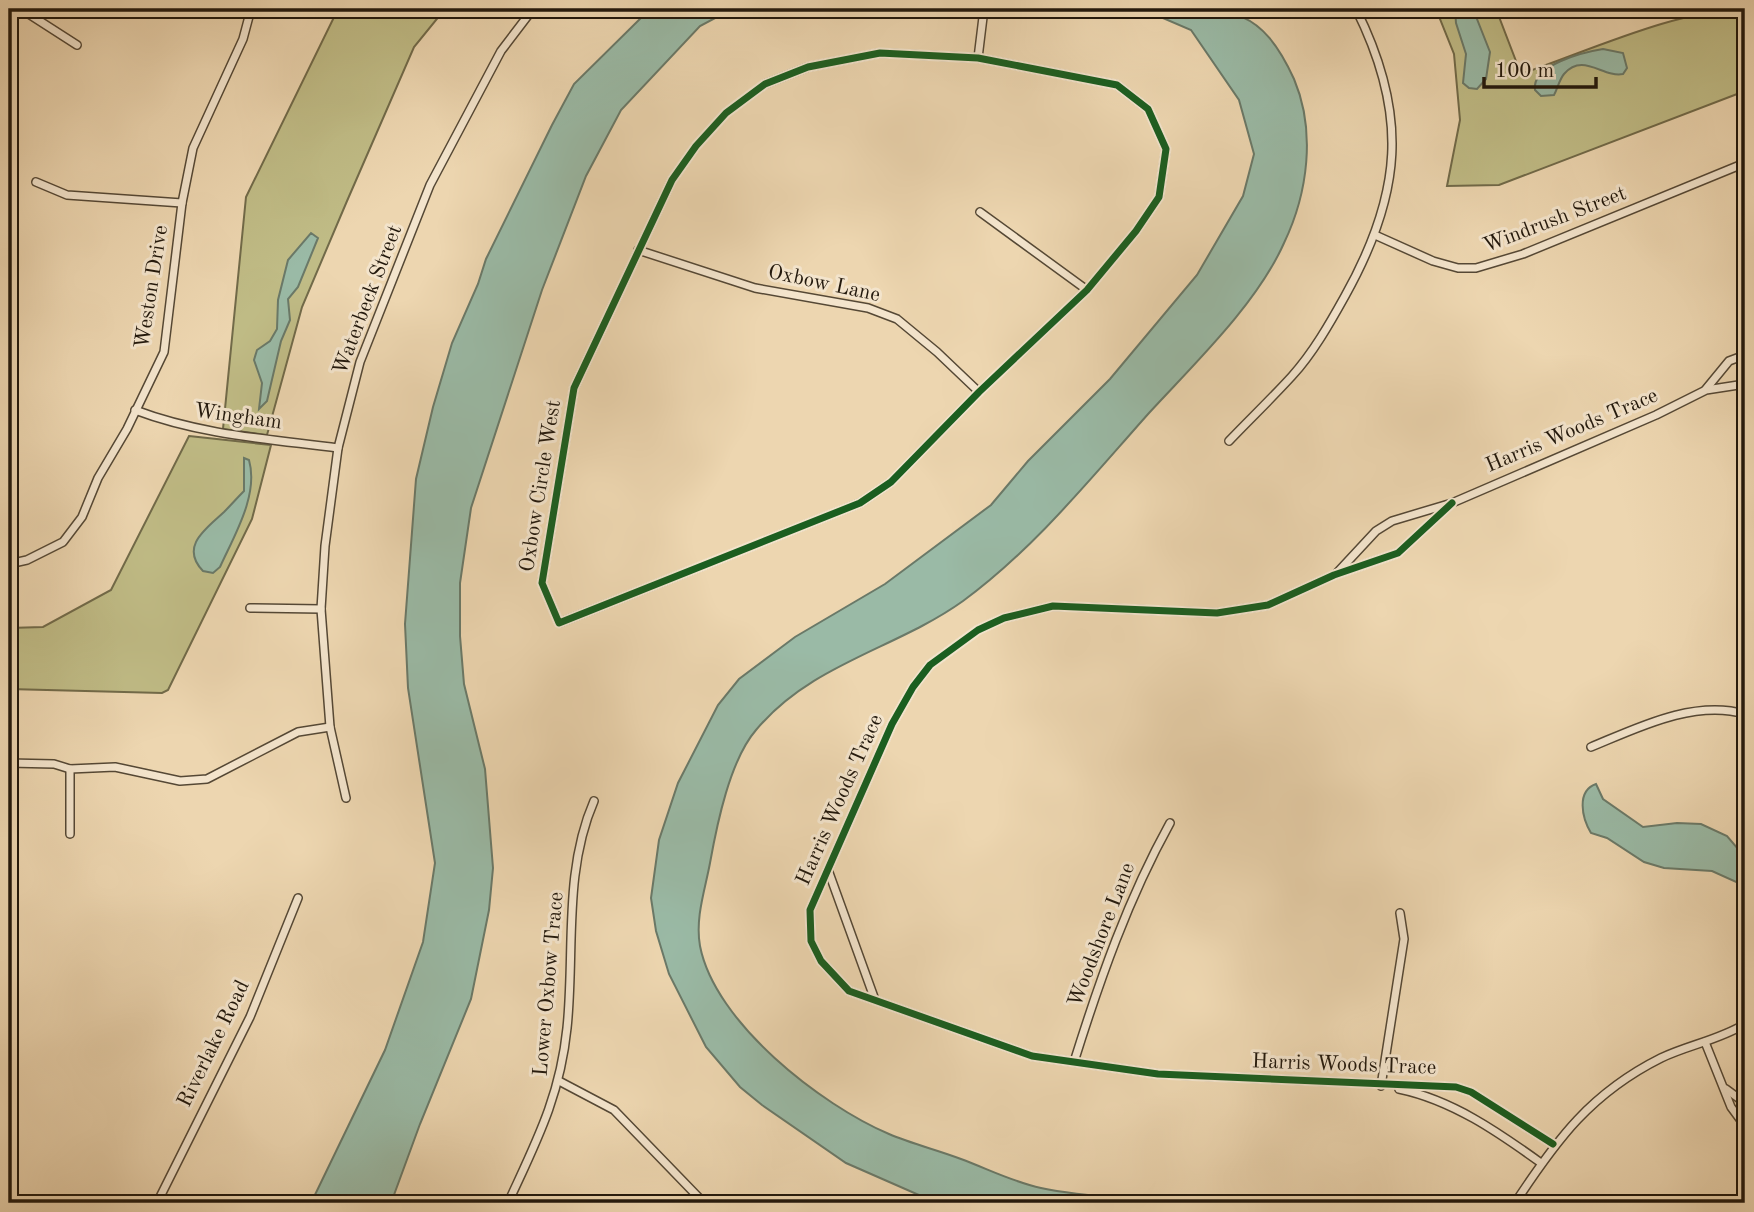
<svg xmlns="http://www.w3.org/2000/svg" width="1754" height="1212" viewBox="0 0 1754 1212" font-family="'Old Standard TT',serif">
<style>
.green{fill:#c0bc86;stroke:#716a49;stroke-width:2}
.water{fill:#9abaa6;stroke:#6a7968;stroke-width:2}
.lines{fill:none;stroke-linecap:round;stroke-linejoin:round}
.street-casing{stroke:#554835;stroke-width:10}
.street{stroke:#f3e4cc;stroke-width:7}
.cycleway-casing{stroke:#f3e4cc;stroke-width:11}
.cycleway{stroke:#1b5e20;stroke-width:7}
.labels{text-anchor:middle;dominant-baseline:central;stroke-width:6;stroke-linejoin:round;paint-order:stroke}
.street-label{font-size:21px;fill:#22180c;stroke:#f3e4cc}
</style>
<rect width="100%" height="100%" fill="#edd6b0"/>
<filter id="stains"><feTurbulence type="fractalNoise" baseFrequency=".00286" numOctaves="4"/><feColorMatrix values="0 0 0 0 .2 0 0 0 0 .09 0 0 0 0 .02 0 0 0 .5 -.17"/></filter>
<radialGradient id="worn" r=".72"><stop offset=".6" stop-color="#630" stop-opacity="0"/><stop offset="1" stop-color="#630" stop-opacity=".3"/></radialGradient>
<g class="green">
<path d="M338 9H445L414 47 347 201 302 307 267 435 223 429 246 197Z"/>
<path d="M1436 9H1496L1521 74C1586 52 1679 9 1745 9V91L1499 185 1447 186 1460 120 1454 54Z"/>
<path d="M189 436 271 445 252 519 168 690 162 693 9 689V628L43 627 111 590Z"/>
</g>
<g class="water">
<path d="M650 9H732L700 26 621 110 586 176 542 290 471 508 460 583V636L464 684 485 769 493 868 489 910 471 999 420 1124 391 1203H311L385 1050 423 942 435 863 408 688 405 624 416 479 433 407 452 343 478 284 486 259 552 125 574 84Z"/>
<path d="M1142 9C1224 9 1258 0 1294 79 1316 131 1308 193 1284 243 1257 304 1194 364 1149 413 1091 478 1034 549 963 601 896 649 812 663 756 730 730 760 717 824 710 863 705 890 695 918 700 946 715 1023 821 1105 889 1134 912 1144 938 1150 961 1159 988 1169 1013 1182 1041 1188 1083 1197 1129 1198 1172 1203H937L846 1163 762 1105 740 1087 706 1047 669 974 656 931 651 898 659 840 678 783 718 705 739 679 795 637 885 584 991 505 1028 461 1110 379 1197 275 1243 196 1254 154 1239 100 1191 30Z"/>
<path d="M1455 9H1473L1490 52 1486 79 1477 89 1469 88 1463 83 1466 54 1456 23Z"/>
<path d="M1603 49 1623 53 1627 68 1623 74C1603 78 1583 52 1564 74 1559 80 1558 88 1554 95L1541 96 1535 90C1531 65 1584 52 1603 49Z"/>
<path d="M311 233 318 238 298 287 288 299 290 320 281 341 267 401 259 409 262 383 254 360 257 350 270 341 277 329 278 300 288 260Z"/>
<path d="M244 458 249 460C259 495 234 536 220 567L213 573 203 571C179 546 207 528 224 512 231 505 237 498 244 491Z"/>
<path d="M1596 784 1603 799 1643 827 1677 823 1701 824 1727 836 1745 857V886L1712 871 1664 868 1644 862 1607 838 1591 833C1582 818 1576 791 1596 784Z"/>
</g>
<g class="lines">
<g class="street-casing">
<g id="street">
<path d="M21 9 77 45"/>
<path d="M880 53 978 58 1117 85 1148 109 1166 149 1159 197 1136 231 1087 290 979 392 891 482 860 503 559 623 542 583 574 388 672 180 696 146 726 113 765 84 808 67Z"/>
<path d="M978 58 984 9"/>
<path d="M36 182 67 195 182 203"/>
<path d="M980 212 1087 290"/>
<path d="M1375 235 1433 261 1458 268H1476L1523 254 1745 163"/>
<path d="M638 250 755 288 868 308 897 319 937 352 979 392"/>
<path d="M1706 389 1729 361 1745 355"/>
<path d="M135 410C201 435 269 439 338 448"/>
<path d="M1229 441C1250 419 1272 398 1292 376 1313 353 1330 323 1345 296 1402 194 1409 115 1356 9"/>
<path d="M1452 503 1398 553 1334 575 1268 605 1217 613 1053 606 1004 618 978 630 930 665 913 687 892 724 810 910 811 941 821 961 849 991 1032 1056 1158 1074 1456 1087 1471 1092 1553 1144"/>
<path d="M9 564 27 560 63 542 82 517 98 478 127 429 164 352 182 203 193 148 243 39 251 9"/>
<path d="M1336 574 1376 531 1392 521 1452 503 1656 415 1706 390 1745 384"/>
<path d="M250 608 321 609"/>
<path d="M1591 747C1637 728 1694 699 1745 714"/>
<path d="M9 763 54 764 70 769 115 767 180 781 207 779 298 732 330 727"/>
<path d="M70 769V834"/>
<path d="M346 798 330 727 321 609 325 546 338 448 360 362 430 185 501 51 533 9"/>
<path d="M828 870 875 1000"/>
<path d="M1705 1042 1731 1107 1745 1126"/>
<path d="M1074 1062C1100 979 1128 899 1170 823"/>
<path d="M559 1081 614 1110 704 1203"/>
<path d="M1381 1086 1404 939 1400 913"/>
<path d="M1399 1089C1452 1100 1498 1132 1541 1163"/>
<path d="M1726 1089 1745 1103"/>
<path d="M157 1203 250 1017 298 898"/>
<path d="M508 1203C536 1142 560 1097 567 1028 575 953 563 872 594 801"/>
<path d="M1515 1203C1557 1139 1591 1093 1661 1058 1688 1045 1719 1040 1745 1024"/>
</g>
</g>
<use href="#street" class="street"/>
<g class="cycleway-casing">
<g id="cycleway">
<path d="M880 53 978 58 1117 85 1148 109 1166 149 1159 197 1136 231 1087 290 979 392 891 482 860 503 559 623 542 583 574 388 672 180 696 146 726 113 765 84 808 67Z"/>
<path d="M1452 503 1398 553 1334 575 1268 605 1217 613 1053 606 1004 618 978 630 930 665 913 687 892 724 810 910 811 941 821 961 849 991 1032 1056 1158 1074 1456 1087 1471 1092 1553 1144"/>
</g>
</g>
<use href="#cycleway" class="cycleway"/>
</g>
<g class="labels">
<g class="street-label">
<text transform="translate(1555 220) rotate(-21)">Windrush Street</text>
<text transform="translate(824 284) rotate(12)">Oxbow Lane</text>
<text transform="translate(152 287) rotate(-81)">Weston Drive</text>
<text transform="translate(368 300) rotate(-69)">Waterbeck Street</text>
<text transform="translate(238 417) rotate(8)">Wingham</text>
<text transform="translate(1572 431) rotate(-23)">Harris Woods Trace</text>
<text transform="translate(541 486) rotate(-81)">Oxbow Circle West</text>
<text transform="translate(840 800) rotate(-66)">Harris Woods Trace</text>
<text transform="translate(1102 935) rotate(-69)">Woodshore Lane</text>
<text transform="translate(549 984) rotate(-85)">Lower Oxbow Trace</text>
<text transform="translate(214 1044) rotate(-64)">Riverlake Road</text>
<text transform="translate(1344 1065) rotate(2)">Harris Woods Trace</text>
</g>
</g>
<rect width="1754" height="1212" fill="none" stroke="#edd6b0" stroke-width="35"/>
<rect x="10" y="10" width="1733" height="1191" fill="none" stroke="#22180c" stroke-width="3.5"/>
<rect x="18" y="18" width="1719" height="1177" fill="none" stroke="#22180c" stroke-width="2"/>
<path d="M1484 77v10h112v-10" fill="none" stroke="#22180c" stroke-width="3.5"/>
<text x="1495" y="77" font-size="21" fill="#22180c" stroke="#f3e4cc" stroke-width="5" paint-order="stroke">100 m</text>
<rect width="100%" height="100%" filter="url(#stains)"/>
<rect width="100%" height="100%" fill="url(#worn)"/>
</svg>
